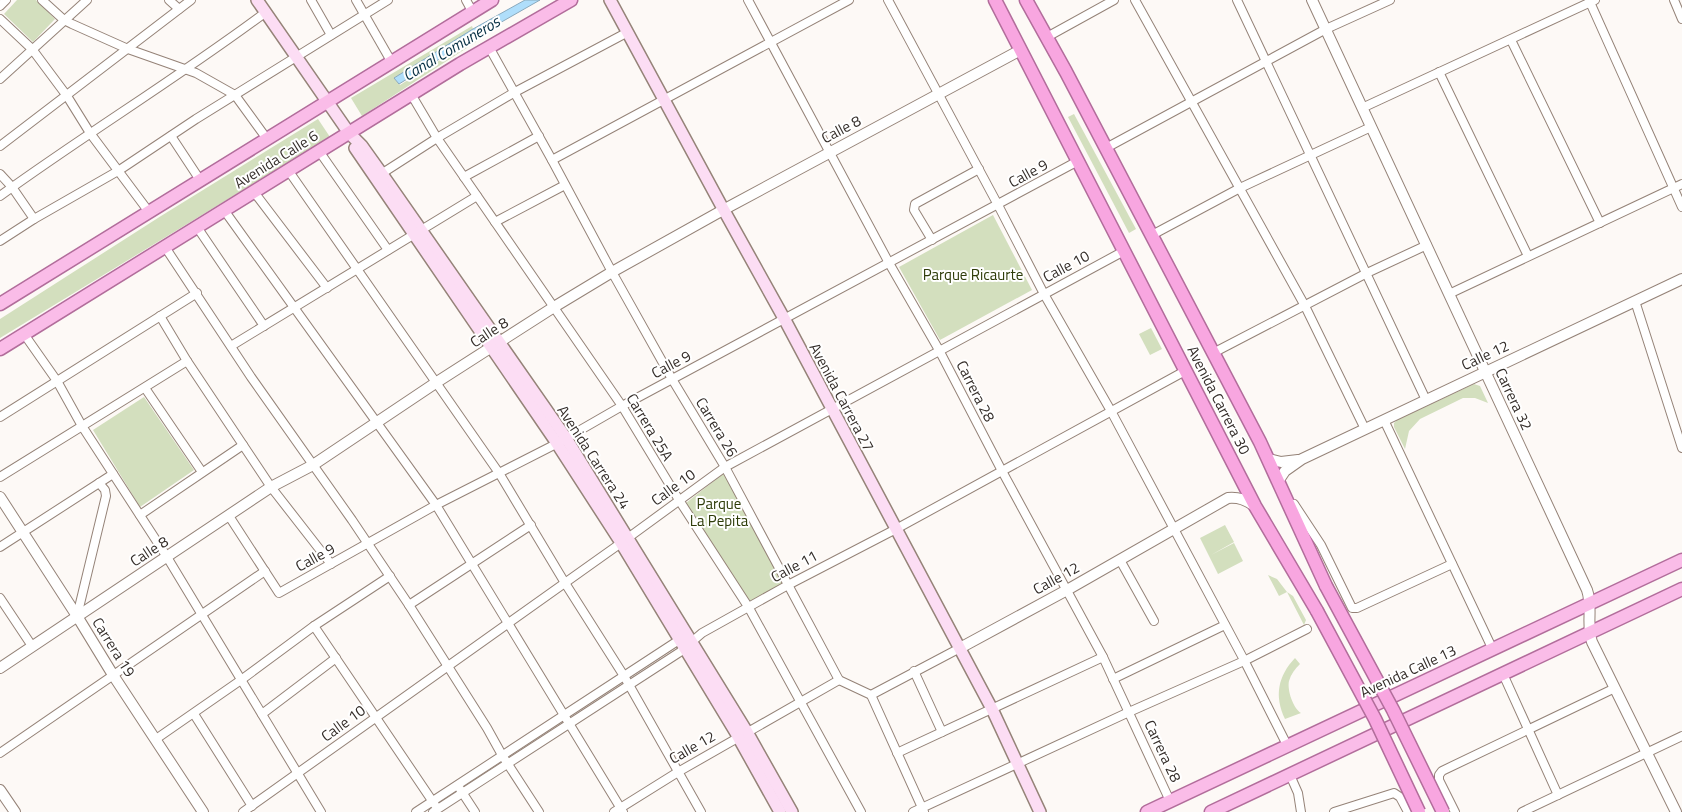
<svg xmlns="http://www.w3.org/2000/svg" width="1682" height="812" viewBox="0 0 1682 812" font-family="'Titillium Web',sans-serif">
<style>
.green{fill:#d3dfbe}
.water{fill:#afdefb;stroke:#8aa9bc}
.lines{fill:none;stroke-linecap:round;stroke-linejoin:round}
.minor-casing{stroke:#958378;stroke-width:10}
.tertiary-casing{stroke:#958378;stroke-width:12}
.secondary-casing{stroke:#958378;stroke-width:14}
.primary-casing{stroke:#b26d9b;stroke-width:15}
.trunk-casing{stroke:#b26d9b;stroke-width:15}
.minor{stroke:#fff;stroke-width:8}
.tertiary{stroke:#fff;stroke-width:10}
.secondary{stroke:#fcddf4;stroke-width:11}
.primary{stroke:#fabce8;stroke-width:12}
.trunk{stroke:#f8a6e0;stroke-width:12}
.trunk-bridge-casing{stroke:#b26d9b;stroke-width:15;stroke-linecap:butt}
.trunk-bridge{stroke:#f8a6e0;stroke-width:12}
.labels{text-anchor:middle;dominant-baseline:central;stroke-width:4;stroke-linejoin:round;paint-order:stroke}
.street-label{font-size:15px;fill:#342d29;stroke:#fff}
.park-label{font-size:15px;fill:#2e3c09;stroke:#fff}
.water-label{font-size:16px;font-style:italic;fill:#073044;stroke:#fff}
</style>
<rect width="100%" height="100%" fill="#fdf9f6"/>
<g class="green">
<path d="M17 0H36L55 19 33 42 4 14Z"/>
<path d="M472 26 473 29 394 78 400 85 477 37 479 40 362 116 351 98Z"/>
<path d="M1074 114 1136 229 1129 233 1068 117Z"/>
<path d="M318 119 330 137 0 338V319L161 216Z"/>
<path d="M993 215 1032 290 940 340 899 267Z"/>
<path d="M1151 328 1162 349 1150 355 1139 334Z"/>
<path d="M1474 384 1480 386 1488 403 1475 398H1463L1420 419 1409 431 1405 449 1394 427V423L1397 420Z"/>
<path d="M144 397 194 470 140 507 93 430Z"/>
<path d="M724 473 784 583 750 603 686 503Z"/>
<path d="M1225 525 1234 542 1211 555 1234 543 1243 561 1218 574 1200 538Z"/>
<path d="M1268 575 1277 579 1287 592 1293 596 1306 620 1304 625 1287 592 1279 596Z"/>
<path d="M1295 658 1300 664C1295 669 1291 674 1289 681 1287 690 1293 708 1301 713L1285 719C1274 696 1278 676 1295 658Z"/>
</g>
<path class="water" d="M525 0H540L477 36 399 84 394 78 473 29Z"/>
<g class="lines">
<g class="minor-casing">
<g id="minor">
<path d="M42 0 64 20 72 24 128 49 196 73 235 95 267 139"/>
<path d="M169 0 179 9"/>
<path d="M311 0 331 35"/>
<path d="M356 0 391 61"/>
<path d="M466 0 472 11"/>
<path d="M748 0 889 263 939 350 1002 471 1103 657 1170 801"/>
<path d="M888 0 998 205 1044 294 1111 411 1243 658 1287 745"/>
<path d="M1135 0 1305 306 1365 429"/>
<path d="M1237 0 1426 400"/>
<path d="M1589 0 1682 207"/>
<path d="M1674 0 1682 19"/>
<path d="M0 6 6 0"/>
<path d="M0 19 32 49 67 96 90 133 149 212"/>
<path d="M1047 37 1114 0"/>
<path d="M1511 40 1600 223"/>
<path d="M489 47 552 160 612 272 672 379 725 467 839 680 871 695 924 812"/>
<path d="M1439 72 1528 256"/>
<path d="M0 79 87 0"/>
<path d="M411 94 437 138 464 177 622 406 679 500 749 608 861 812"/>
<path d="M1362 108 1595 0"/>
<path d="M171 136 200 180"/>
<path d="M0 146 191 0"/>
<path d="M1106 148 1326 29 1390 0"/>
<path d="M319 151 388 250"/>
<path d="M552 160 849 0"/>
<path d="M288 170 499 473 565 583 624 676 701 812"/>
<path d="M0 174 12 187 34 219"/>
<path d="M378 176 437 138 515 92 628 32"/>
<path d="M464 177 539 136"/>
<path d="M254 192 327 288"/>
<path d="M0 196C87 133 179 77 266 12"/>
<path d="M224 210 436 505 623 812"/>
<path d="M495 222 565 185"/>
<path d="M197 227 264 326"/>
<path d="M1152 235 1240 188 1371 127"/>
<path d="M932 240 914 210 915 204 979 169"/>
<path d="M0 241 34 219 118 171 196 119 388 0"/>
<path d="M165 247 251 377 352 520 409 605 487 728 502 755 539 812"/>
<path d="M1449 294 1682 184"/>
<path d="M1635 301 1682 448"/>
<path d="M160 316 187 361 271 487 331 564"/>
<path d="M24 334 57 381 82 426 167 557 321 812"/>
<path d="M231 346 477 196"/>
<path d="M1213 353 1367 273 1427 245"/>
<path d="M145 388 202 472"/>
<path d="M0 417 197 293"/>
<path d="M1384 420 1493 650"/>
<path d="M0 477 187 361"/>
<path d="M1294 504 1321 545 1352 608H1357L1452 564"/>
<path d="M140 515 243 445"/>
<path d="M229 516 279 593 436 505 556 444 622 406 1078 161"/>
<path d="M0 547 113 474"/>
<path d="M1120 560 1154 621"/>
<path d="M0 598 32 646"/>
<path d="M409 605 531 525"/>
<path d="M77 616 106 496 105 490 99 483"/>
<path d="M314 626 435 805"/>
<path d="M914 671 942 732"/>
<path d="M1503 674 1558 795"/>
<path d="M1113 679 1225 625"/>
<path d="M871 695 960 648"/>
<path d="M194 714 252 806"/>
<path d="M262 714 336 658"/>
<path d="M156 739 241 680 314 626 390 576"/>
<path d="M0 753 265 571"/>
<path d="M897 753 1103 657"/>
<path d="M1290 775 1298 793 1301 812"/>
<path d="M460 789 475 812"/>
<path d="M243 812 621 543 725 467 1124 251"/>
<path d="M416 812 679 640"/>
<path d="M433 812 680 652 702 633 788 585 896 529 1185 371"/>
<path d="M614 812 678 772 839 680"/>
<path d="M913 812 1129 712 1244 661 1307 629"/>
<path d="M1334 812 1394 793 1400 797 1408 812"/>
<path d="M1455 812 1439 780V775L1442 771 1615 688"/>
<path d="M1522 812 1682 736"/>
</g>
</g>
<g class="tertiary-casing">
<g id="tertiary">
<path d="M1312 0 1587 590C1593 607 1586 626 1592 642L1676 812"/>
<path d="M1269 459 1281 462 1298 460"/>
<path d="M1279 480 1285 471 1302 459 1682 279"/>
<path d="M0 497 77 616 113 675 203 812"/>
<path d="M960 648 1067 590 1228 498C1239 497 1246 500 1255 506"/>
<path d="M0 668 271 487 313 465 437 382 554 307 612 272 723 210 1015 53"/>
<path d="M0 790 15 812"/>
</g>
</g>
<g class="secondary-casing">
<g id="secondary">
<path d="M257 0 349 133 362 146 382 174 566 438 747 732 792 812"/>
<path d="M610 0 721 205 786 322 992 709 1040 812"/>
<path d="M355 148 554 439 618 538 736 733 780 812"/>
</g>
</g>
<g class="primary-casing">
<g id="primary">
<path d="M0 304 492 0"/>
<path d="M0 349 460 64 571 0"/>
<path d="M1147 812 1682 560"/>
<path d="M1211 812 1682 589"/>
</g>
</g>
<g class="trunk-casing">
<g id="trunk">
<path d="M995 0 1255 506 1317 611"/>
<path d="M1026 0 1066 72 1260 442 1326 586"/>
</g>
</g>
<use href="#minor" class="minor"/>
<use href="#tertiary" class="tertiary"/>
<use href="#secondary" class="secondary"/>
<use href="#primary" class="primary"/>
<use href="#trunk" class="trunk"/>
<g class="trunk-bridge-casing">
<g id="trunk-bridge">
<path d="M1326 586 1393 710 1443 812"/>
<path d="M1317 611 1375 719 1419 812"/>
</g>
</g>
<use href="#trunk-bridge" class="trunk-bridge"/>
</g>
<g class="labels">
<g class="street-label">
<text transform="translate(841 129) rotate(-28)">Calle 8</text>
<text transform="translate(276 159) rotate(-32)">Avenida Calle 6</text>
<text transform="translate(1028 173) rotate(-29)">Calle 9</text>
<text transform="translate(1066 266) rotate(-28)">Calle 10</text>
<text transform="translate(489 332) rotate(-33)">Calle 8</text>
<text transform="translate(1485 355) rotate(-25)">Calle 12</text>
<text transform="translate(671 364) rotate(-28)">Calle 9</text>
<text transform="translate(976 391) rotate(63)">Carrera 28</text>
<text transform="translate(842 397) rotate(62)">Avenida Carrera 27</text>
<text transform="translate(1514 399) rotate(65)">Carrera 32</text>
<text transform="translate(1219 400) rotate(63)">Avenida Carrera 30</text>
<text transform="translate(650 427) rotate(59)">Carrera 25A</text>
<text transform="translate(717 427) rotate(59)">Carrera 26</text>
<text transform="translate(594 457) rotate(57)">Avenida Carrera 24</text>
<text transform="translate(673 487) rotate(-36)">Calle 10</text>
<text transform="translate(149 551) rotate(-33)">Calle 8</text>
<text transform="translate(315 557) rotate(-29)">Calle 9</text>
<text transform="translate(794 566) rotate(-28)">Calle 11</text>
<text transform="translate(1056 578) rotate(-29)">Calle 12</text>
<text transform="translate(114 647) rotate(58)">Carrera 19</text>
<text transform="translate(1408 671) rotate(-25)">Avenida Calle 13</text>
<text transform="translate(343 723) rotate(-36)">Calle 10</text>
<text transform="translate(692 747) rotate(-30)">Calle 12</text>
<text transform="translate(1163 751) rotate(65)">Carrera 28</text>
</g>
<g class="park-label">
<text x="973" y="274">Parque Ricaurte</text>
<text x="719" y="503">Parque<tspan x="719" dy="17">La Pepita</tspan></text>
</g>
<g class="water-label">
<text transform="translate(451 48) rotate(-31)">Canal Comuneros</text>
</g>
</g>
</svg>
